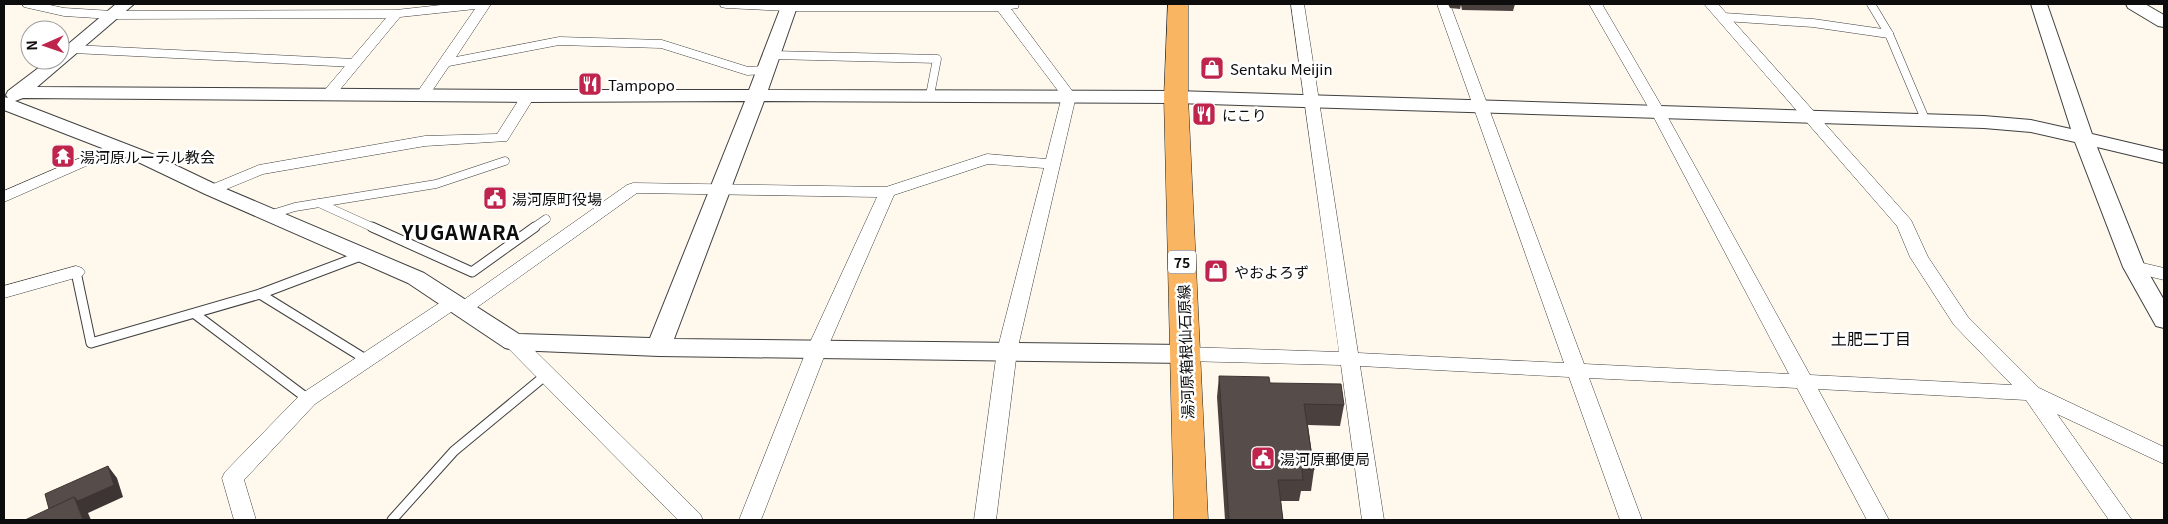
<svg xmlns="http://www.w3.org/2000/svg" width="2168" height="524" viewBox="0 0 2168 524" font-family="Georgia,'Noto Sans JP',serif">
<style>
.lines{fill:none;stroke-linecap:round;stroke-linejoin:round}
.service-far1-casing{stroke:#404040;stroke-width:9}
.service-casing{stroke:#404040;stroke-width:11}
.minor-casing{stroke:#404040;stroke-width:1}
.tertiary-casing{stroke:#404040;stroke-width:2}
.primary-casing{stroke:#1e1e1e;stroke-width:1}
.service-far1{stroke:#fff;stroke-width:8}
.service{stroke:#fff;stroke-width:9}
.minor{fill:#fff;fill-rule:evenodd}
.tertiary{fill:#fff;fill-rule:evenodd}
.primary{fill:#fab563;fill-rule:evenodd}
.wall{fill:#4a413f}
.shaded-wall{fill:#3c3533}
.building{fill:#564c49;stroke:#3c3533}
.labels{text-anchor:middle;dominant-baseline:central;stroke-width:5;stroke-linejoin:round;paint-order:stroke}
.shield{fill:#fff;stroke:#565656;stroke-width:1}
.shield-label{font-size:14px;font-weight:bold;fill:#0d0d0d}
.poi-label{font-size:15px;fill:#0d0d0d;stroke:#fff;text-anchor:start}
.street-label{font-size:15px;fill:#0d0d0d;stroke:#fff}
.neighbourhood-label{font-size:16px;fill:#0d0d0d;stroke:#fff}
.district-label{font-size:20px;font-weight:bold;letter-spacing:1px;fill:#0d0d0d;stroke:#fff}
</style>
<rect width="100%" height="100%" fill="#fff8ed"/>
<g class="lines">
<g class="service-far1-casing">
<g id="service-far1">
<path d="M1871 4 1889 34 1925 119"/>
<path d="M1724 17 1813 23 1889 34"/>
<path d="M73 49 354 63"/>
<path d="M772 55 937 59 930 95"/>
<path d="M319 203 374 228"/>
<path d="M269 215 295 207 436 184 505 161"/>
<path d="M533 228 546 219"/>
</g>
</g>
<g class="service-casing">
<g id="service">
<path d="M372 227 472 272 535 227"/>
<path d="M76 272 91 343 260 294 363 255"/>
<path d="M260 294 367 360"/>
<path d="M195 314 308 399"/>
<path d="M392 520 454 451 546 375"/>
</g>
</g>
<g class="minor-casing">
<g id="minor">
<path d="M22 4H45L64 8 112 11 396 10 450 4H491L456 57 559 37 662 40 748 67 766 66 773 70 766 74 747 75 661 48 559 45 449 66 428 97H418L416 94 475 9 400 17 333 98H323L321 95 323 92 386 18 112 19 64 16 24 7Z"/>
<path d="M720 4H1019L1018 8 1011 9 1076 96 1017 351 996 520H974L997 351 1044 168 988 164 894 195 827 349 761 520H739L807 349 877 197 637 193 469 313 463 315 457 313 454 310 315 404 244 480 256 520H234L222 478 225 472 301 394 447 298 453 296 459 298 462 301 627 185 633 183 886 187 987 154 1046 159 1062 96 998 11H788L726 8 721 7Z"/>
<path d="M1291 4H1304L1358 353 1564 363 1437 4H1450L1584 364 1789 374 1651 112 1589 4H1602L1665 112 1810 375 2012 385 1954 325 1910 257 1897 226 1704 4H1718L1911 220 1928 257 1968 317 2039 388 2164 447V464L2057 414 2132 520H2109L2026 400 1818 389 1889 520H1867L1797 388 1589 378 1642 520H1620L1569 377 1360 366 1384 520H1362L1341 365 1185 361 1178 359 1175 354 1178 349 1185 347 1339 352Z"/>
<path d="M528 92 533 93 535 96 507 141 425 146 263 174 212 195 206 193 204 190 206 187 259 165 425 136 497 134 523 93Z"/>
<path d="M115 143 120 145 123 148 120 151 4 202V191Z"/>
<path d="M2134 261 2164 268V280L2128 271 2125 267 2128 263Z"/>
<path d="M76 266 82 268 85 272 82 276 4 298V286Z"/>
<path d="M514 335 521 337 700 514 703 520H678L507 347 505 342 507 337Z"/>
</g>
</g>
<g class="tertiary-casing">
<g id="tertiary">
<path d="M116 4H134L37 87 528 90H749L782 4H798L768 90 1176 91 1984 116 2031 120 2071 129 2031 4H2047L2092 134 2164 151V163L2097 147 2145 267 2164 300V328L2156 326 2123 267 2075 142 2031 132 1984 128 1176 103 764 101 674 339 1185 345 1194 348 1197 354 1194 360 1185 363 659 356 514 350 505 348 408 283 205 194 138 162 4 110V97L8 98 6 95 8 91 49 60H60V51ZM23 98 528 102 745 101 650 338 519 334 424 273 219 186 152 154 15 101Z"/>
<path d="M2126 4H2145L2164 15V27L2158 26 2128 8Z"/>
</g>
</g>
<g class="primary-casing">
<path id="primary" d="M1168 4H1188V97L1208 520H1174L1164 97Z"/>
</g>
<use href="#service-far1" class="service-far1"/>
<use href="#service" class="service"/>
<use href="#minor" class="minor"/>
<use href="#tertiary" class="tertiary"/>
<use href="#primary" class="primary"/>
</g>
<g class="wall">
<path d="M1448 4H1515L1513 11 1462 10 1461 5 1460 9 1450 8Z"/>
<path d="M1219 376 1270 383 1344 405 1340 426 1308 425 1314 470 1311 491H1301L1299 501H1281L1283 520H1225L1217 397Z"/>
</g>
<path class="shaded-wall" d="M108 466 117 478 123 497 88 513 91 520H83L74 497Z"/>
<g class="building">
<path d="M1219 376 1269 377 1270 383 1341 384 1344 405 1304 404 1314 470 1302 469 1303 480H1278L1283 520H1229Z"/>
<path d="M108 466 114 485 78 501 74 497 49 509 45 494Z"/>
<path d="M74 497 83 520H25Z"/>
</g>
<defs>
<g id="shop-square" transform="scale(1.25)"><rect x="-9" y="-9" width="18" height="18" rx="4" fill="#bf244c" stroke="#fff"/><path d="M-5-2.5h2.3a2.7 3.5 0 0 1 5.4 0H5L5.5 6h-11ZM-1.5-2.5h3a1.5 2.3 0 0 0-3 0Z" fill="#fff"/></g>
<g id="restaurant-square" transform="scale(1.25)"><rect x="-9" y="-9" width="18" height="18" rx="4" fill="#bf244c" stroke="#fff"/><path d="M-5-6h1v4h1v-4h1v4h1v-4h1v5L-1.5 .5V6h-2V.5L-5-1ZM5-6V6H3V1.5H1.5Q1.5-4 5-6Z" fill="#fff"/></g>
<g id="temple-square" transform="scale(1.25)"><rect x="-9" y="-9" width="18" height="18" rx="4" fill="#bf244c" stroke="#fff"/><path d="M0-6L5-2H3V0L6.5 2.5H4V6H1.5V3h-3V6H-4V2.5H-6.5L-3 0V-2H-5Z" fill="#fff"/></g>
<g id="civic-square" transform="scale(1.25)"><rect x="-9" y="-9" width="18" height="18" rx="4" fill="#bf244c" stroke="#fff"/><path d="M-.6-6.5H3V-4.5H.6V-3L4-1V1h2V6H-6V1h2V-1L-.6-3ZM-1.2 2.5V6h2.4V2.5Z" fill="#fff"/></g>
</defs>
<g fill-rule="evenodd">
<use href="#shop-square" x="1212" y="68"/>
<use href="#restaurant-square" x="590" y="84"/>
<use href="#restaurant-square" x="1204" y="114"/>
<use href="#temple-square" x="63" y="156"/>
<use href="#civic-square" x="495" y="198"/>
<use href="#shop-square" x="1216" y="271"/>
<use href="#civic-square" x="1263" y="458"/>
</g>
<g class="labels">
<rect class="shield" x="1168" y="250.5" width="28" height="23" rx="4"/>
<g class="shield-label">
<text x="1182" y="262">75</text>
</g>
<g class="poi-label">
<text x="1230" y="68">Sentaku Meijin</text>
<text x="608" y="84">Tampopo</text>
<text x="1222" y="114">にこり</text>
<text x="80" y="156">湯河原ルーテル教会</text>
<text x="512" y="198">湯河原町役場</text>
<text x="1234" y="271">やおよろず</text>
<text x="1280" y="458">湯河原郵便局</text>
</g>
<g class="street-label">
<text transform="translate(1185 352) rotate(-92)">湯河原箱根仙石原線</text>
</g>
<g class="neighbourhood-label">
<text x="1871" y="338">土肥二丁目</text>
</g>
<g class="district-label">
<text x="461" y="231">YUGAWARA</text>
</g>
</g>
<rect width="2168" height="524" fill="none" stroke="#0d0d0d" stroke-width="10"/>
<g transform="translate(45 45) rotate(268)"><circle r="24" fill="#ffffff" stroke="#9e9e9e"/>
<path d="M0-4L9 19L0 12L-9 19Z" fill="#bf244c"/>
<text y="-8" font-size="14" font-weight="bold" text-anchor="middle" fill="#0d0d0d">N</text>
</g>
</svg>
